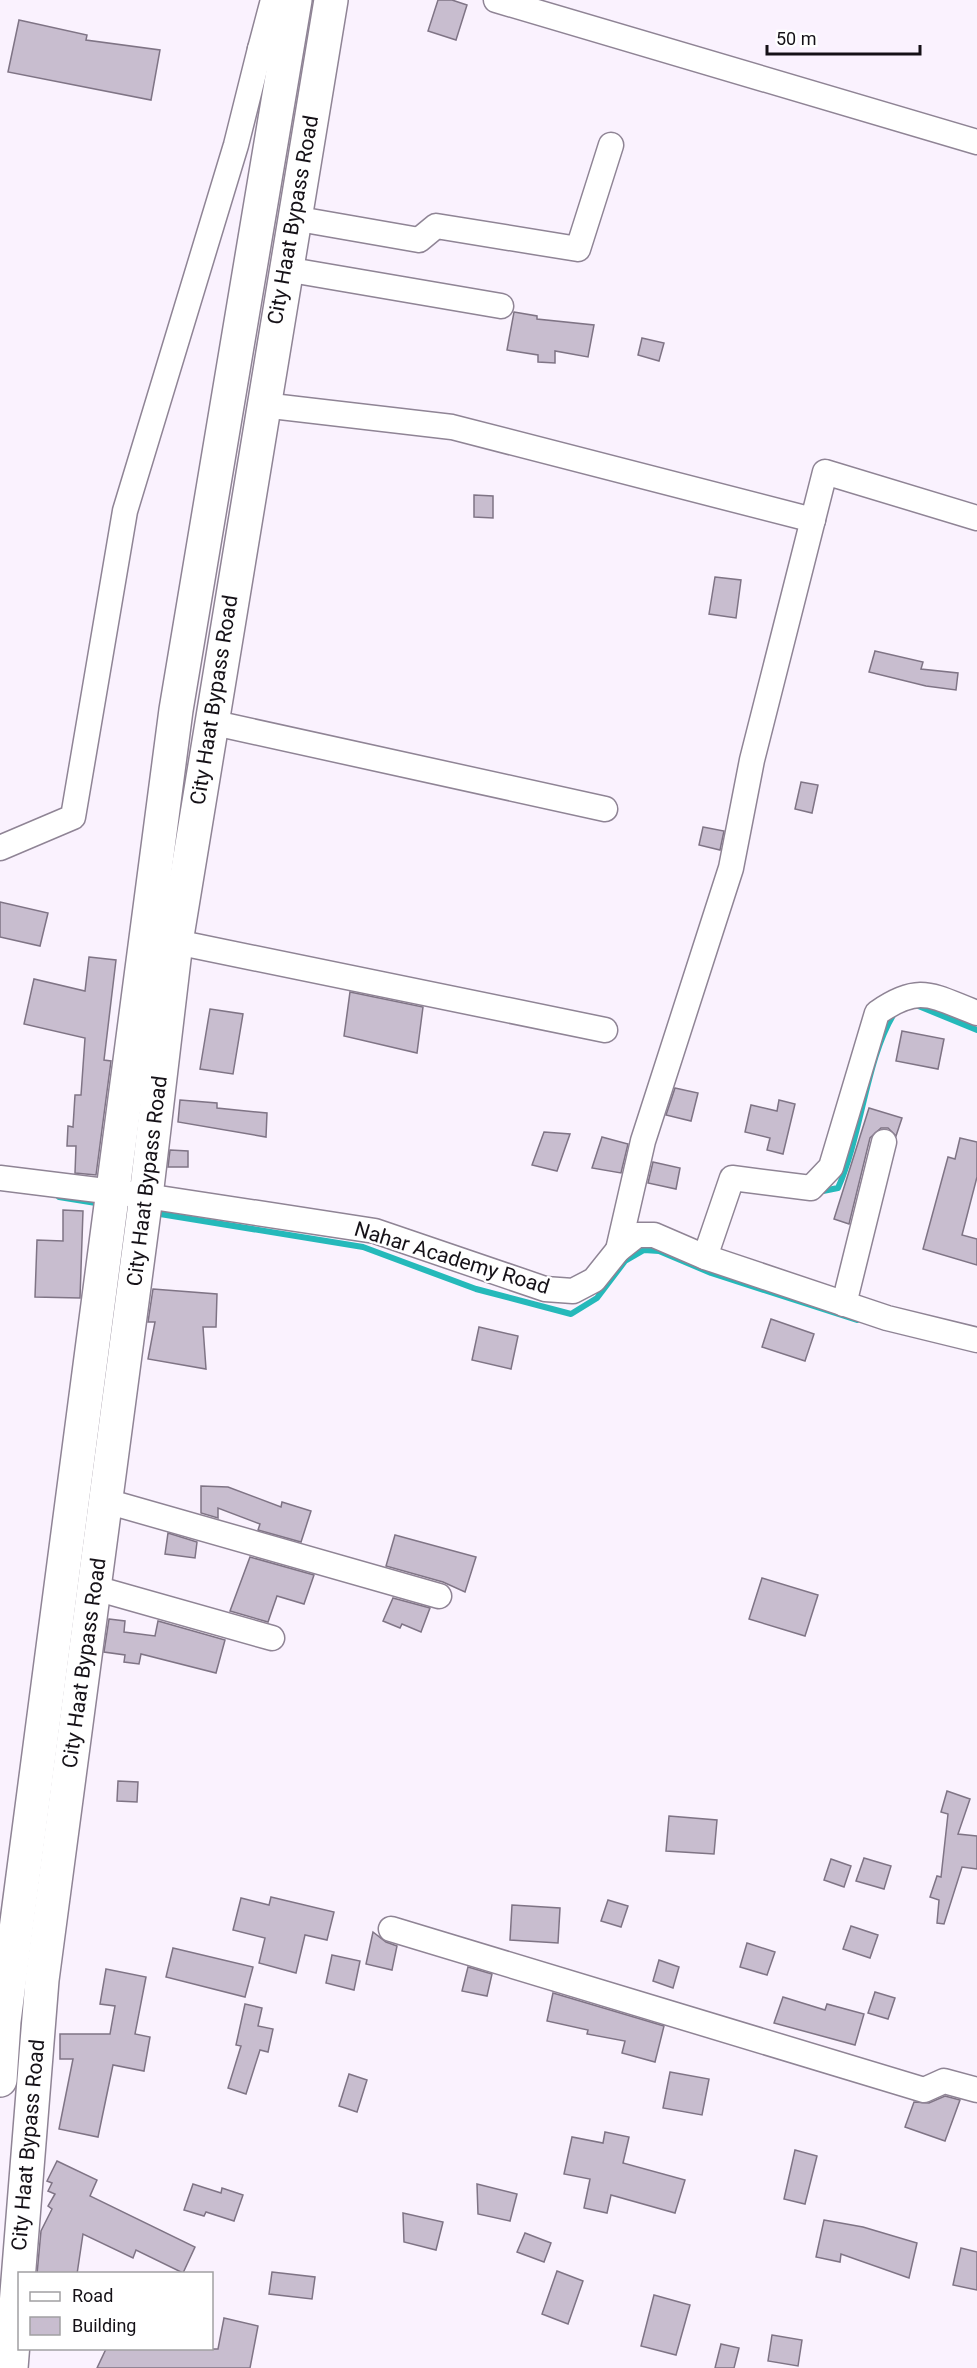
<svg xmlns="http://www.w3.org/2000/svg" width="977" height="2368" viewBox="0 0 977 2368" font-family="Roboto,sans-serif">
<style>
.lines{fill:none;stroke-linecap:round;stroke-linejoin:round}
.stream{stroke:#25b9ba;stroke-width:6}
.building{fill:#c8bdcf;stroke:#7f7485;stroke-width:1.5}
.minor-casing{stroke:#8f8495;stroke-width:27}
.primary-casing{stroke:#8f8495;stroke-width:36}
.minor{stroke:#fff;stroke-width:24}
.primary{stroke:#fff;stroke-width:33}
.labels{text-anchor:middle;dominant-baseline:central;stroke-width:4.5;stroke-linejoin:round;paint-order:stroke}
.street-label{font-size:21px;fill:#151117;stroke:#fff}
</style>
<rect width="100%" height="100%" fill="#faf2fe"/>
<g class="lines">
<g class="stream">
<path d="M916 1005 977 1030"/>
<path d="M818 1192 838 1188C862 1134 866 1058 895 1012"/>
<path d="M59 1197 102 1204"/>
<path d="M154 1213 363 1247 476 1289 571 1314 597 1298 625 1261 644 1250 659 1251 711 1273 857 1320"/>
</g>
</g>
<g class="building">
<path d="M438 0H452L467 5 456 40 428 31Z"/>
<path d="M19 20 87 35 86 40 160 50 151 100 8 72Z"/>
<path d="M514 312 537 316V319L594 325 588 357 555 351V363L538 362V355L507 350Z"/>
<path d="M642 338 664 343 659 361 638 355Z"/>
<path d="M474 495 493 496V518L474 517Z"/>
<path d="M715 577 741 580 736 618 709 614Z"/>
<path d="M875 651 923 662 921 669 958 673 956 690 926 686 869 672Z"/>
<path d="M801 782 818 785 812 813 795 809Z"/>
<path d="M703 827 724 831 720 850 699 845Z"/>
<path d="M0 902 48 913 40 946 0 937Z"/>
<path d="M89 957 116 960 104 1060 111 1061 96 1175 75 1173 76 1146H67L68 1126 73 1127 75 1095H81L85 1038 24 1024 34 979 85 991Z"/>
<path d="M350 992 423 1007 417 1053 344 1036Z"/>
<path d="M210 1009 243 1014 233 1074 200 1069Z"/>
<path d="M902 1031 944 1039 938 1069 896 1061Z"/>
<path d="M675 1088 698 1093 691 1121 666 1115Z"/>
<path d="M180 1100 217 1103V1108L267 1113 266 1137 178 1122Z"/>
<path d="M779 1100 795 1104 783 1154 767 1150 770 1138 745 1132 751 1105 777 1111Z"/>
<path d="M869 1108 902 1118 896 1136 888 1128H881L870 1138 849 1224 834 1219Z"/>
<path d="M544 1132 570 1134 557 1171 532 1165Z"/>
<path d="M602 1137 628 1144 621 1173 592 1168Z"/>
<path d="M960 1138 977 1142V1177L962 1235 977 1239V1265L923 1249 948 1157 955 1159Z"/>
<path d="M170 1150 188 1151V1167H168Z"/>
<path d="M653 1162 680 1168 676 1189 648 1183Z"/>
<path d="M63 1210 83 1211 80 1298 35 1297 37 1240 63 1241Z"/>
<path d="M153 1289 217 1294 216 1327H203L206 1369 148 1359 155 1322H148Z"/>
<path d="M771 1319 814 1334 805 1361 762 1347Z"/>
<path d="M479 1327 518 1336 511 1369 472 1360Z"/>
<path d="M201 1486 228 1487 281 1507 282 1502 311 1511 301 1542 258 1530 260 1524 218 1508V1518L201 1513Z"/>
<path d="M168 1533 197 1542 195 1558 165 1554Z"/>
<path d="M395 1535 476 1557 465 1592 443 1582 386 1566Z"/>
<path d="M250 1557 314 1575 304 1604 277 1596 268 1622 230 1611Z"/>
<path d="M762 1578 818 1595 805 1636 749 1619Z"/>
<path d="M393 1598 430 1608 421 1632 402 1624 400 1628 383 1621Z"/>
<path d="M109 1619 125 1621 124 1632 155 1636 158 1621 225 1640 216 1673 141 1654 139 1664 124 1662 125 1655 104 1652Z"/>
<path d="M118 1781 138 1782 137 1802 117 1801Z"/>
<path d="M947 1791 970 1799 958 1834 977 1836V1869L962 1867 944 1924 937 1923 939 1900 930 1897 937 1876 941 1877 948 1814 941 1812Z"/>
<path d="M669 1816 717 1820 714 1854 666 1851Z"/>
<path d="M864 1858 891 1866 884 1889 856 1881Z"/>
<path d="M831 1859 851 1866 844 1887 824 1880Z"/>
<path d="M271 1897 334 1912 327 1940 305 1935 296 1973 259 1963 265 1938 233 1930 241 1898 269 1905Z"/>
<path d="M608 1900 628 1906 621 1927 601 1921Z"/>
<path d="M512 1905 560 1908 558 1943 510 1940Z"/>
<path d="M851 1926 878 1935 870 1958 843 1949Z"/>
<path d="M373 1932 386 1942 397 1946 392 1970 366 1964Z"/>
<path d="M747 1943 775 1952 767 1975 740 1967Z"/>
<path d="M173 1948 253 1967 245 1997 166 1977Z"/>
<path d="M332 1955 360 1961 354 1990 326 1983Z"/>
<path d="M659 1960 679 1967 673 1988 653 1981Z"/>
<path d="M468 1967 492 1974 487 1996 462 1991Z"/>
<path d="M106 1969 146 1977 135 2034 150 2037 144 2071 113 2065 98 2137 59 2129 73 2059H60V2034H110L115 2006 100 2004Z"/>
<path d="M875 1992 895 1998 888 2019 868 2013Z"/>
<path d="M553 1993 664 2026 655 2062 622 2053 625 2041 587 2034 588 2030 547 2021Z"/>
<path d="M783 1997 825 2010 827 2004 864 2014 855 2045 774 2023Z"/>
<path d="M245 2004 262 2008 258 2026 273 2029 268 2052 260 2050 246 2094 228 2088 241 2046 236 2045Z"/>
<path d="M670 2072 709 2079 702 2115 663 2108Z"/>
<path d="M349 2074 367 2080 357 2112 339 2106Z"/>
<path d="M945 2096 960 2100 945 2141 905 2127 914 2102 929 2103Z"/>
<path d="M605 2132 629 2137 623 2163 685 2180 675 2213 611 2195 607 2213 584 2208 590 2179 564 2174 572 2137 603 2143Z"/>
<path d="M795 2150 817 2156 805 2204 784 2199Z"/>
<path d="M57 2161 97 2180 90 2196 195 2247 183 2273 136 2250 133 2258 83 2234 77 2274H37L41 2231 52 2209 48 2206 55 2194 48 2191 52 2183 47 2181Z"/>
<path d="M193 2184 221 2193 222 2188 243 2195 234 2221 206 2212 204 2216 184 2210Z"/>
<path d="M477 2184 517 2194 510 2221 478 2214Z"/>
<path d="M403 2213 443 2222 436 2250 404 2242Z"/>
<path d="M824 2220 863 2227 917 2243 909 2278 841 2254 840 2262 816 2257Z"/>
<path d="M525 2233 551 2243 544 2262 517 2252Z"/>
<path d="M961 2248 977 2252V2290L953 2285Z"/>
<path d="M557 2271 583 2281 568 2324 542 2314Z"/>
<path d="M272 2272 315 2277 312 2299 269 2294Z"/>
<path d="M654 2295 690 2305 676 2355 641 2346Z"/>
<path d="M224 2318 258 2326 250 2368H97L106 2349H218Z"/>
<path d="M772 2335 802 2340 798 2366 768 2361Z"/>
<path d="M721 2344 739 2348 734 2368H715Z"/>
</g>
<g class="lines">
<g class="minor-casing">
<g id="minor">
<path d="M496 0 977 142"/>
<path d="M260 49 273 0"/>
<path d="M293 218 419 240 436 226 578 249 611 145"/>
<path d="M285 269 501 306"/>
<path d="M263 405 452 427 813 520"/>
<path d="M210 722 605 809"/>
<path d="M0 848 73 817 125 511 236 145 260 49 286 54"/>
<path d="M176 942 605 1030"/>
<path d="M0 1178 146 1196 375 1231 545 1289 573 1291 594 1280 618 1250 637 1235H654L705 1257 887 1318 977 1340"/>
<path d="M618 1250 643 1141 731 868 752 760 825 472 977 518"/>
<path d="M705 1257 732 1178 811 1188 831 1167 877 1013C920 983 932 996 977 1013"/>
<path d="M844 1304 884 1142"/>
<path d="M106 1501 439 1596"/>
<path d="M95 1588 272 1638"/>
<path d="M391 1929 924 2090 944 2081 977 2090"/>
</g>
</g>
<g class="primary-casing">
<g id="primary">
<path d="M0 2080 4 2021 176 710 295 0"/>
<path d="M11 2368 42 1980 146 1196 176 942 331 0"/>
</g>
</g>
<use href="#minor" class="minor"/>
<use href="#primary" class="primary"/>
</g>
<g class="labels">
<g class="street-label">
<text transform="translate(293 220) rotate(-80)">City Haat Bypass Road</text>
<text transform="translate(214 700) rotate(-81)">City Haat Bypass Road</text>
<text transform="translate(147 1181) rotate(-83)">City Haat Bypass Road</text>
<text transform="translate(452 1258) rotate(17)">Nahar Academy Road</text>
<text transform="translate(84 1663) rotate(-82)">City Haat Bypass Road</text>
<text transform="translate(28 2145) rotate(-85)">City Haat Bypass Road</text>
</g>
</g>
<rect x="18" y="2272" width="195" height="78" fill="#ffffff" stroke="#a1a0a2" stroke-width="1.5"/>
<rect x="30" y="2292" width="30" height="9" fill="#ffffff" stroke="#a1a0a2" stroke-width="1.5"/>
<text x="72" y="2302" font-size="18" fill="#151117">Road</text>
<rect x="30" y="2317" width="30" height="18" fill="#c8bdcf" stroke="#a1a0a2" stroke-width="1.5"/>
<text x="72" y="2332" font-size="18" fill="#151117">Building</text>
<path d="M767 45v9h153v-9" fill="none" stroke="#151117" stroke-width="3"/>
<text x="776" y="45" font-size="18" fill="#151117" stroke="#ffffff" stroke-width="4.5" paint-order="stroke">50 m</text>
</svg>
